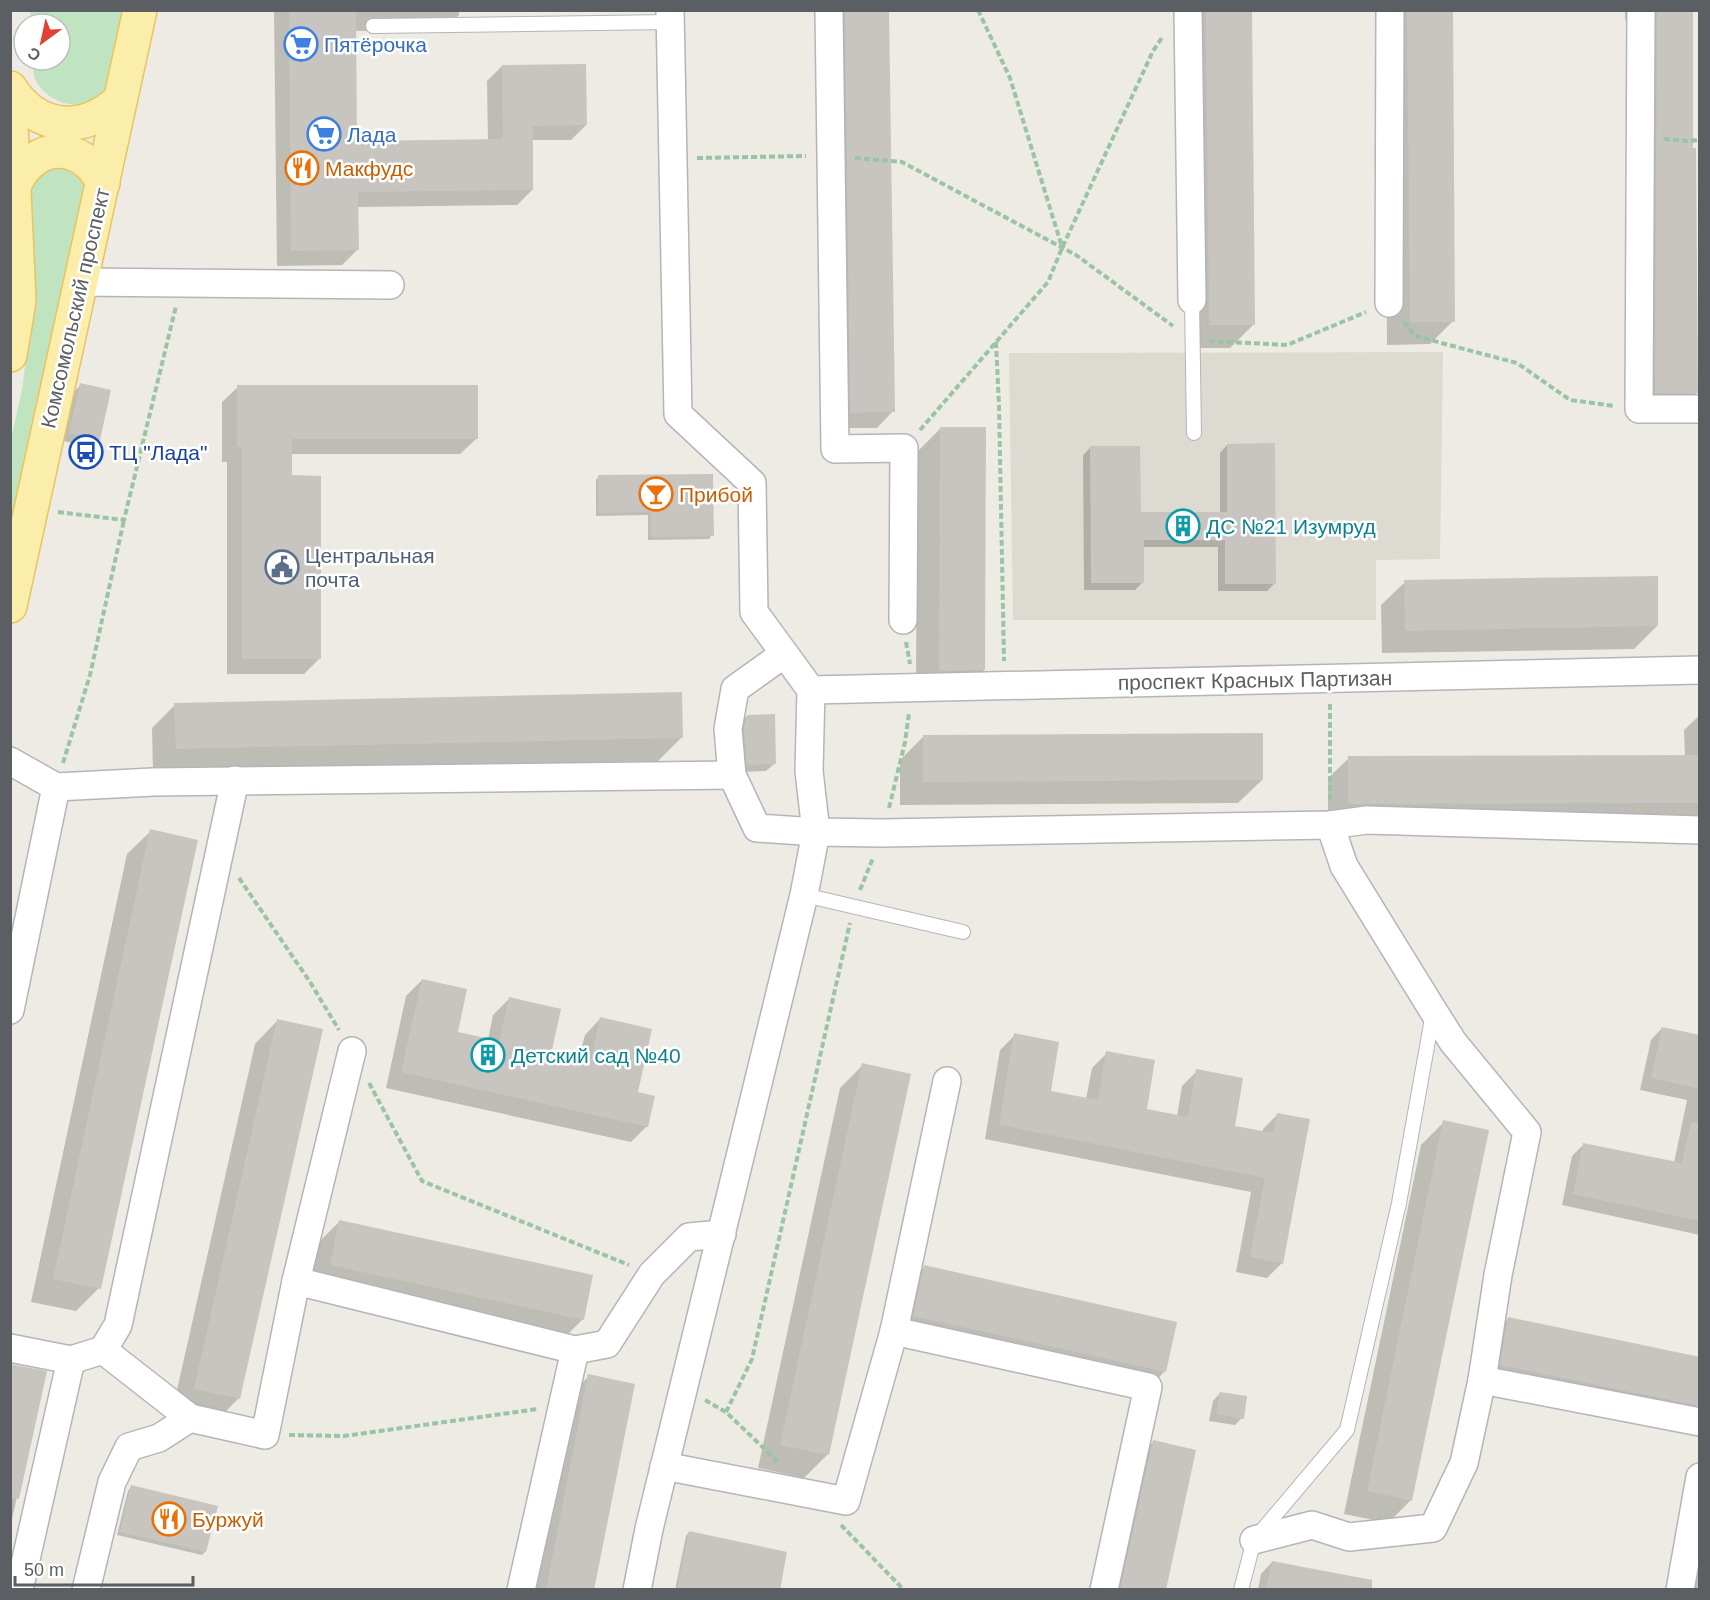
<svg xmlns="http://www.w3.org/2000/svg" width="1710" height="1600" viewBox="0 0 1710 1600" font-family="Helvetica,sans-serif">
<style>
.education{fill:#dddad1}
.green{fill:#c0e4c0}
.shadow{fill:#0003}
.building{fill:#c8c5c0}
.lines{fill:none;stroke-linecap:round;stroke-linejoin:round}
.service-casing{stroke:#b3b5ba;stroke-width:16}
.minor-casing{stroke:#b3b5ba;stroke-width:30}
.primary-casing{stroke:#ebc35e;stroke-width:36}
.path{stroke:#9ac4a5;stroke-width:4;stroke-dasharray:6 3;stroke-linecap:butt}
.service{stroke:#fff;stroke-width:14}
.minor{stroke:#fff;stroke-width:27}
.primary{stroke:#fbeeaa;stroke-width:33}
.labels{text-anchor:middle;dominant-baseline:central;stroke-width:5;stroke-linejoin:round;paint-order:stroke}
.shop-label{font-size:21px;fill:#366cbe;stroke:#fff;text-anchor:start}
.food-label{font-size:21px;fill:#c56008;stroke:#fff;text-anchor:start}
.street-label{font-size:21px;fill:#5b5f63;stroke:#fff}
.transit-label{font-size:21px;fill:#164399;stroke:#fff;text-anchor:start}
.culture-label{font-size:21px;fill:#0d838f;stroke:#fff;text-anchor:start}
.service-label{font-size:21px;fill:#4e5e75;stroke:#fff;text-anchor:start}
</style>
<rect width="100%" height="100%" fill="#edebe3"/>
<path class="education" d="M1443 352 1440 559 1376 560V620H1013L1009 353Z"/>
<g class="green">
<path d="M30 11H127L111 77 104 96C98 98 92 102 87 103 67 109 43 97 35 79 33 73 33 66 33 60H60V24H31Z"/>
<path d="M55 158 91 184 11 555V439L23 385 33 285 29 179Z"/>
</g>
<g class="shadow">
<path d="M274 10H459V15L444 30 354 31 356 142 488 141 487 81 502 66 586 125 571 140H531L532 190 517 205 357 207V250L342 265 277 266Z"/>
<path d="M828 10H888L893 411 877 428H835Z"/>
<path d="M1183 10H1250L1253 325 1230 348H1186Z"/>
<path d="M1385 10H1452L1453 321 1430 344 1387 345Z"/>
<path d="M1625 10H1692V149L1696 393 1673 416H1632L1631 25 1625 20Z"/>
<path d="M81 385 99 439 92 447 63 441 73 392Z"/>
<path d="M238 387 476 439 460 454H291V477L320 658 304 674H227V462H222V402Z"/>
<path d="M940 429 984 670 961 693 916 694 917 452Z"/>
<path d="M1227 445 1275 583 1267 591H1218V547H1143V582L1135 590H1084L1083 455 1091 447 1139 514 1220 513V453Z"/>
<path d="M599 476 712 535 709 539 648 540V515L596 516V480Z"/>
<path d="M1405 582 1657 626 1634 649 1382 653 1381 605Z"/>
<path d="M175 705 682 737 658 761 153 772 152 728Z"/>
<path d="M1700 715V812L1688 823 1328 824V778L1349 758 1685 757 1684 730Z"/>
<path d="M747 716 774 764 766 771 740 772 739 724Z"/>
<path d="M923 737 1262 780 1238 803 900 805V760Z"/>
<path d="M151 831 99 1288 76 1311 31 1302 127 854Z"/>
<path d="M422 980 456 1033 488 1040 493 1015 509 999 550 1051 579 1058 585 1035 600 1019 636 1093 647 1126 631 1142 386 1088 406 996Z"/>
<path d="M278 1020 238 1399 215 1422 172 1412 255 1044Z"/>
<path d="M1662 1028 1700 1036V1235L1562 1205 1572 1156 1584 1144 1674 1163 1687 1100 1640 1090 1651 1040Z"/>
<path d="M1015 1035 1049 1093 1086 1099 1092 1068 1107 1053 1145 1110 1177 1116 1182 1086 1197 1071 1233 1128 1262 1133 1263 1129 1278 1114 1282 1263 1267 1278 1236 1272 1251 1192 985 1139 1000 1050Z"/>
<path d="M863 1065 909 1075 827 1455 804 1478 758 1468 840 1088Z"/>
<path d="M1444 1122 1411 1500 1388 1523 1344 1514 1421 1145Z"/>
<path d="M340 1221 592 1276 582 1320 559 1343 307 1288 316 1245Z"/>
<path d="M924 1267 1165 1371 1142 1395 891 1339 901 1290Z"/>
<path d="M1508 1319 1700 1358V1434L1478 1388 1485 1342Z"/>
<path d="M10 1365 45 1373 10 1528Z"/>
<path d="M589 1376 592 1590H528L566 1399Z"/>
<path d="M1220 1393 1242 1418 1235 1425 1209 1421 1213 1401Z"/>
<path d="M1153 1442 1165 1590H1103L1130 1465Z"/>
<path d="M131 1487 205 1552 202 1555 117 1535 128 1491Z"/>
<path d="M1700 1526V1590H1687Z"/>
<path d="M689 1532 778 1590H675L686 1536Z"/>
<path d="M1272 1562 1356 1590H1258L1261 1574Z"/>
</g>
<g class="building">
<path d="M289 10H356L357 141 503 139 502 65 586 64 587 125 533 126V190L358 192 359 250 291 251Z"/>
<path d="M845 10H889L895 412 850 413Z"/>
<path d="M1206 10H1252L1255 325H1209Z"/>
<path d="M1407 10H1453L1455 322H1410Z"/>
<path d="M1657 10H1693V148H1696L1698 393H1655Z"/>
<path d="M80 383 111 390 100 440 69 433Z"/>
<path d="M237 385H478V439H292V475L321 476V659H242V447H237Z"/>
<path d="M940 427H986L985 670 939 671Z"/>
<path d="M1275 443 1276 584H1225V540H1144V583H1091L1090 446H1140L1141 512H1227V444Z"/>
<path d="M713 474 714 536 651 537V512L599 513 598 475Z"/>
<path d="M1658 576V626L1405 631 1404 580Z"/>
<path d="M682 692 683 738 176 749 174 703Z"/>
<path d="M775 714 776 764 747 765 744 730 747 715Z"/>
<path d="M1263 733V780L923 782V735Z"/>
<path d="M1700 755V803L1348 804V756Z"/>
<path d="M150 829 198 840 101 1289 53 1279Z"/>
<path d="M422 979 467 989 458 1032 499 1041 509 997 561 1009 552 1050 591 1059 600 1017 652 1029 638 1092 655 1096 648 1127 401 1072Z"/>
<path d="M277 1019 323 1029 240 1399 194 1389Z"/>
<path d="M1662 1027 1700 1035V1089L1651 1078Z"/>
<path d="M1014 1033 1059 1042 1051 1091 1098 1100 1106 1051 1155 1060 1147 1109 1188 1117 1196 1069 1243 1078 1235 1126 1273 1133 1277 1113 1310 1119 1283 1264 1250 1257 1265 1178 999 1125Z"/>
<path d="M862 1063 911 1074 829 1455 780 1445Z"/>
<path d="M1443 1120 1489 1130 1412 1501 1367 1491Z"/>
<path d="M1691 1122 1700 1123V1221L1573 1194 1583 1143 1682 1163Z"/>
<path d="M339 1220 593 1275 584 1320 330 1265Z"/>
<path d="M924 1265 1177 1322 1166 1372 913 1316Z"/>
<path d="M1508 1317 1700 1357V1406L1500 1365Z"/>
<path d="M10 1364 47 1371 19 1499 10 1498Z"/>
<path d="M588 1374 635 1384 594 1590H546Z"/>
<path d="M1220 1392 1247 1396 1244 1419 1216 1414Z"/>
<path d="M1153 1440 1196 1450 1166 1590H1120Z"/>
<path d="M131 1485 218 1506 206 1552 120 1532Z"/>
<path d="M689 1531 787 1552 780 1590H677Z"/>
<path d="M1272 1561 1372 1580V1590H1266Z"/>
</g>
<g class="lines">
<g class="service-casing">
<g id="service">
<path d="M373 26 670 22"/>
<path d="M1192 300 1194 433"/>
<path d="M804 895 963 932"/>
<path d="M1241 1590 1254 1540 1347 1430 1399 1203 1433 1013"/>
</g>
</g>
<g class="minor-casing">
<g id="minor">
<path d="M829 10 835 449 904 448 903 620"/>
<path d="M1188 10 1192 300"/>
<path d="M1641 10 1639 409H1700"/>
<path d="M80 282 390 285"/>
<path d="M1389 303 1390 10"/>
<path d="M784 654 735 689 728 729 732 775 757 828 816 832 883 833 1330 825 1367 820 1700 830"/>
<path d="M811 690 1700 670"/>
<path d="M10 761 56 787 10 1010"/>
<path d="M56 787 153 782 732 775"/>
<path d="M1330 825 1344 866 1434 1012 1453 1042 1527 1132 1498 1275 1482 1380 1700 1422"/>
<path d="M296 1281 352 1051"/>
<path d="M894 1331 1148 1387 1104 1590"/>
<path d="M10 1348 71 1360 19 1590"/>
<path d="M103 1350 190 1418 265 1435 296 1281 575 1350 607 1344 652 1274 689 1237 722 1234"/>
<path d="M71 1360 103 1350 118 1325 235 780"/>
<path d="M664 1466 846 1501 894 1331 947 1081"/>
<path d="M1254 1540 1312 1525 1349 1537 1433 1528 1464 1463 1482 1380"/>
<path d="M86 1590 112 1482 129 1447 159 1438 190 1418"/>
<path d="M521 1590 575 1350"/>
<path d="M637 1590 649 1529 804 895 816 832 809 771 811 690 754 612 752 483 678 414 670 10"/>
<path d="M1680 1590 1700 1477"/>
</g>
</g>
<g class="primary-casing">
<g id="primary">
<path d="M10 88C38 131 84 134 120 100"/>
<path d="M10 103 19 301 10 355"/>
<path d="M15 184C34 141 82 140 103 183"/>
<path d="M10 606 140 10"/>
</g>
</g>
<g class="path">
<path d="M978 10 1010 78 1062 247"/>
<path d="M1664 139 1689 141 1700 140"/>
<path d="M697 158 806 156"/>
<path d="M855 158 902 162 1076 255 1173 326"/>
<path d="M1404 322 1415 336 1517 363 1570 400 1615 406"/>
<path d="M1209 341 1287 345 1366 312"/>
<path d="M996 342 999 406 1004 661"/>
<path d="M920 430 1048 282 1062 248 1153 51 1163 36"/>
<path d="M58 512 124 520 176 306"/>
<path d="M906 642 910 664"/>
<path d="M63 763 90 675 124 520"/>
<path d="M1330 800V702"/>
<path d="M889 808 905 742 909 713"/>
<path d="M239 878 310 982 339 1030"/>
<path d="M860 890 873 858"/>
<path d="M369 1083 422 1181 629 1265"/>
<path d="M705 1400 726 1412 777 1461"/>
<path d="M726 1412 752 1359 850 923"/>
<path d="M289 1435 344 1436 538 1409"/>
<path d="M841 1525 904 1590"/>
</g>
<use href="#service" class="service"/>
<use href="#minor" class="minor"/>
<use href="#primary" class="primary"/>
</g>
<defs>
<g id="supermarket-ring" transform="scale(1.725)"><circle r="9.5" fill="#fff" stroke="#3f7fe0" stroke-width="1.5"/><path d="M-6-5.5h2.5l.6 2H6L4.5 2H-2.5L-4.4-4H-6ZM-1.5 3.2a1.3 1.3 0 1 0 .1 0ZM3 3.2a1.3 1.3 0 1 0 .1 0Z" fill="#3f7fe0"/></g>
<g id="restaurant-ring" transform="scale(1.725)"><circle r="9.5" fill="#fff" stroke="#e8710a" stroke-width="1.5"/><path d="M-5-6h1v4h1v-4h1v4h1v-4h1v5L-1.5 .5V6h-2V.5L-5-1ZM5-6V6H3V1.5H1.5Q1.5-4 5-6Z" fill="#e8710a"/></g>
<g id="bus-ring" transform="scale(1.725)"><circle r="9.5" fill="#fff" stroke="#1a4fb4" stroke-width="1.5"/><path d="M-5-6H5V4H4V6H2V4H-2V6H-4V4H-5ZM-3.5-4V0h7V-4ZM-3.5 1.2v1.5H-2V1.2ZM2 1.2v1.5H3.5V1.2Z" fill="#1a4fb4"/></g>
<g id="bar-ring" transform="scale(1.725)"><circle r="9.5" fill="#fff" stroke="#e8710a" stroke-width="1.5"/><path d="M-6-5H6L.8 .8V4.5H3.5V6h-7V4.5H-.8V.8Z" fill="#e8710a"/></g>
<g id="building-ring" transform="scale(1.725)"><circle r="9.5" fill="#fff" stroke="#0f9aa8" stroke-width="1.5"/><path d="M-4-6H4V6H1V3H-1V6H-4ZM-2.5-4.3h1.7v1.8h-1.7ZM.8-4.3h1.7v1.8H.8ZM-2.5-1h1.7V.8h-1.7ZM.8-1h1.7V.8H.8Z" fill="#0f9aa8"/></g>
<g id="civic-ring" transform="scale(1.725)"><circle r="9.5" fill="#fff" stroke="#5c6f8a" stroke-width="1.5"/><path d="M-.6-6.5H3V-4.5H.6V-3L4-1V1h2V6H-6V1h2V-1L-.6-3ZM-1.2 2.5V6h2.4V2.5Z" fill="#5c6f8a"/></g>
</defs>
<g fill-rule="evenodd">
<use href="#supermarket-ring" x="301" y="44"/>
<use href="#supermarket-ring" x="324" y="134"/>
<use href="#restaurant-ring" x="302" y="168"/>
<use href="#bus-ring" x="86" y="452"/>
<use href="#bar-ring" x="656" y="494"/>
<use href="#building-ring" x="1183" y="526"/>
<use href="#civic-ring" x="282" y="567"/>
<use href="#building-ring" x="488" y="1055"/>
<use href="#restaurant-ring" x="169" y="1519"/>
</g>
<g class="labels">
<g class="shop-label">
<text x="324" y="44">Пятёрочка</text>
<text x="347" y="134">Лада</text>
</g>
<g class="food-label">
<text x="325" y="168">Макфудс</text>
<text x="679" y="494">Прибой</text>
<text x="192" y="1519">Буржуй</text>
</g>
<g class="street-label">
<text transform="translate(75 308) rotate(-77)">Комсомольский проспект</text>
<text transform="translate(1255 680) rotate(-1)">проспект Красных Партизан</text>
</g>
<g class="transit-label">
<text x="109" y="452">ТЦ "Лада"</text>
</g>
<g class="culture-label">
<text x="1206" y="526">ДС №21 Изумруд</text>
<text x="511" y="1055">Детский сад №40</text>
</g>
<g class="service-label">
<text x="305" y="555">Центральная<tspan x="305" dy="24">почта</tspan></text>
</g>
</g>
<rect width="1710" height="1600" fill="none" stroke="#5b5f63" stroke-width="24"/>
<g transform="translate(42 42) rotate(213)"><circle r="28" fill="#ffffff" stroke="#bdbfc1" stroke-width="1.5"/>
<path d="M0-4.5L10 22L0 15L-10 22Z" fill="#e14135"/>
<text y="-9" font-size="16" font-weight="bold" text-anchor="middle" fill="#5b5f63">С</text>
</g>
<path d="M15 1576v9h178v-9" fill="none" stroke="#5b5f63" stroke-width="3"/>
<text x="24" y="1576" font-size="18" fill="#5b5f63" stroke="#ffffff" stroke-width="4.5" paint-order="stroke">50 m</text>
</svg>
